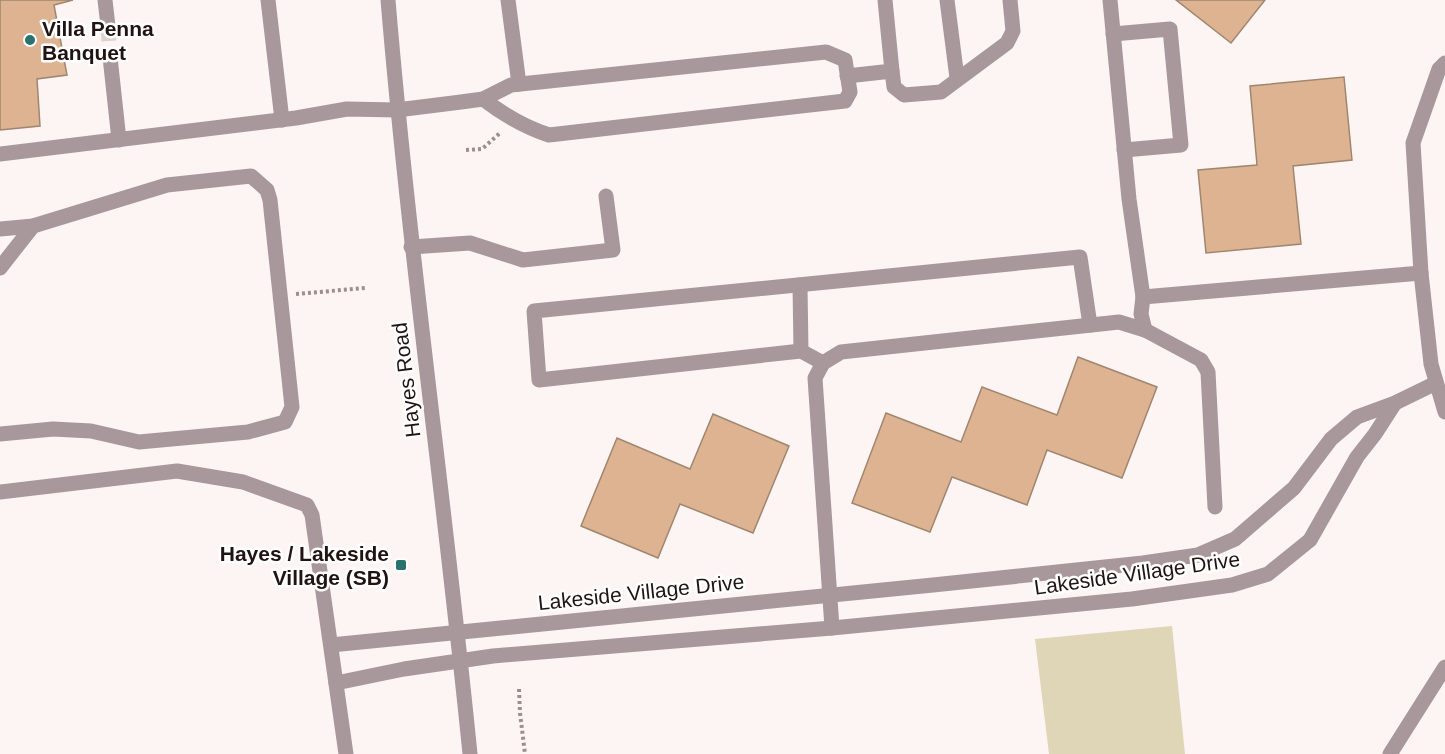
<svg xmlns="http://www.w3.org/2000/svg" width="1445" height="754" viewBox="0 0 1445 754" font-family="Arial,sans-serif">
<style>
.green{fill:#dfd6b8}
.building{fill:#ddb391;stroke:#a08670;stroke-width:1.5}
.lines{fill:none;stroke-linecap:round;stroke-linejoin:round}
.minor-tunnel{stroke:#dcd3d1;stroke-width:15;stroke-dasharray:15 8;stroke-linecap:butt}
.path{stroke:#9a908e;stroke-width:4;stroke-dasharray:3 3;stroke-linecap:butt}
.minor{stroke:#a8989c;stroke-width:15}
.poi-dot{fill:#29726d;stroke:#fff;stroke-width:2}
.labels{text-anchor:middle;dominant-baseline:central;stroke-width:5;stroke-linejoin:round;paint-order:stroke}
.poi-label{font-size:21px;font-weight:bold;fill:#201311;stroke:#fff;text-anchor:start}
.street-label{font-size:21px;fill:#201311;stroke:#fff}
</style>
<rect width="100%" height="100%" fill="#fdf5f3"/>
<path class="green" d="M1172 626 1185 754H1049L1035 639Z"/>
<g class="building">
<path d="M0 0H73L54 5 67 75 37 79 40 126 0 130Z"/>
<path d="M1176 0H1265L1231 43Z"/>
<path d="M1344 77 1352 160 1293 166 1301 244 1206 253 1198 170 1257 165 1250 86Z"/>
<path d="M1078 357 1157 387 1122 478 1047 450 1027 505 952 477 930 532 852 503 886 413 961 442 982 387 1057 415Z"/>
<path d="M713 414 789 446 753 533 680 504 658 558 581 526 617 438 690 469Z"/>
</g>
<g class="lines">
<path class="minor-tunnel" d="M108 26 110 57"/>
<g class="path">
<path d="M466 150 482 149 501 132"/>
<path d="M296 294 365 288"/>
<path d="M519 689 520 713 525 754"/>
</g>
<g class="minor">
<path d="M105 0 108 26"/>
<path d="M268 0 282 120"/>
<path d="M388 0C409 252 445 502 470 754"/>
<path d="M508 0 519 84"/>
<path d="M947 0 957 78"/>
<path d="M1110 0 1129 199 1143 297"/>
<path d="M1113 34 1170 29 1181 145 1124 150"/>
<path d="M110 57 119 140"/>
<path d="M1445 63 1439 69 1413 143 1421 273 1431 364 1445 412"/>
<path d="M892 71 894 87 904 95 941 92 1007 43 1013 31 1010 0"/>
<path d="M847 76 892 71 885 0"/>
<path d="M0 154 296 118 347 109 397 110 461 102 483 99 511 85 826 52 845 60 850 92 845 101 549 135C524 127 504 115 483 99"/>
<path d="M0 229 33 226 167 185 251 176 267 190 270 200 292 407 285 422 248 432 139 442 91 431 53 429 0 434"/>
<path d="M411 247 470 243 523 260 613 250 606 196"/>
<path d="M0 268 33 226"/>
<path d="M800 285 801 351"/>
<path d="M1145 330 1141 314 1143 297 1421 273"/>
<path d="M823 363 801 351 539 380 534 311 1080 257 1090 325"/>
<path d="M0 492 177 471 243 482 307 505 312 515 346 754"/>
<path d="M832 628 815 378 823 363 841 352 1119 322 1145 330 1201 360 1208 372 1215 507"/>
<path d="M331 645 933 585 1143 563 1198 555 1235 539 1294 488 1331 439 1357 417 1395 403 1436 383"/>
<path d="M336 683 404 669 493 656 832 628 1132 599 1232 585 1268 574 1310 540 1357 457 1375 434 1395 403"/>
<path d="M1390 754 1445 667"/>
</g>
</g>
<g class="poi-dot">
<circle cx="30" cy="40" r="6"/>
<rect x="395" y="559" width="12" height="12" rx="3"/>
</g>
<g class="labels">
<g class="poi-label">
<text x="42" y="28">Villa Penna<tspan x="42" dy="24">Banquet</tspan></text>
<text x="389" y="553" text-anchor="end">Hayes / Lakeside<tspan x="389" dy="24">Village (SB)</tspan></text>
</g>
<g class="street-label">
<text transform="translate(406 380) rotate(-97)">Hayes Road</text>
<text transform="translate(1137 573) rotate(-8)">Lakeside Village Drive</text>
<text transform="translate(641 592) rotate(-6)">Lakeside Village Drive</text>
</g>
</g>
</svg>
